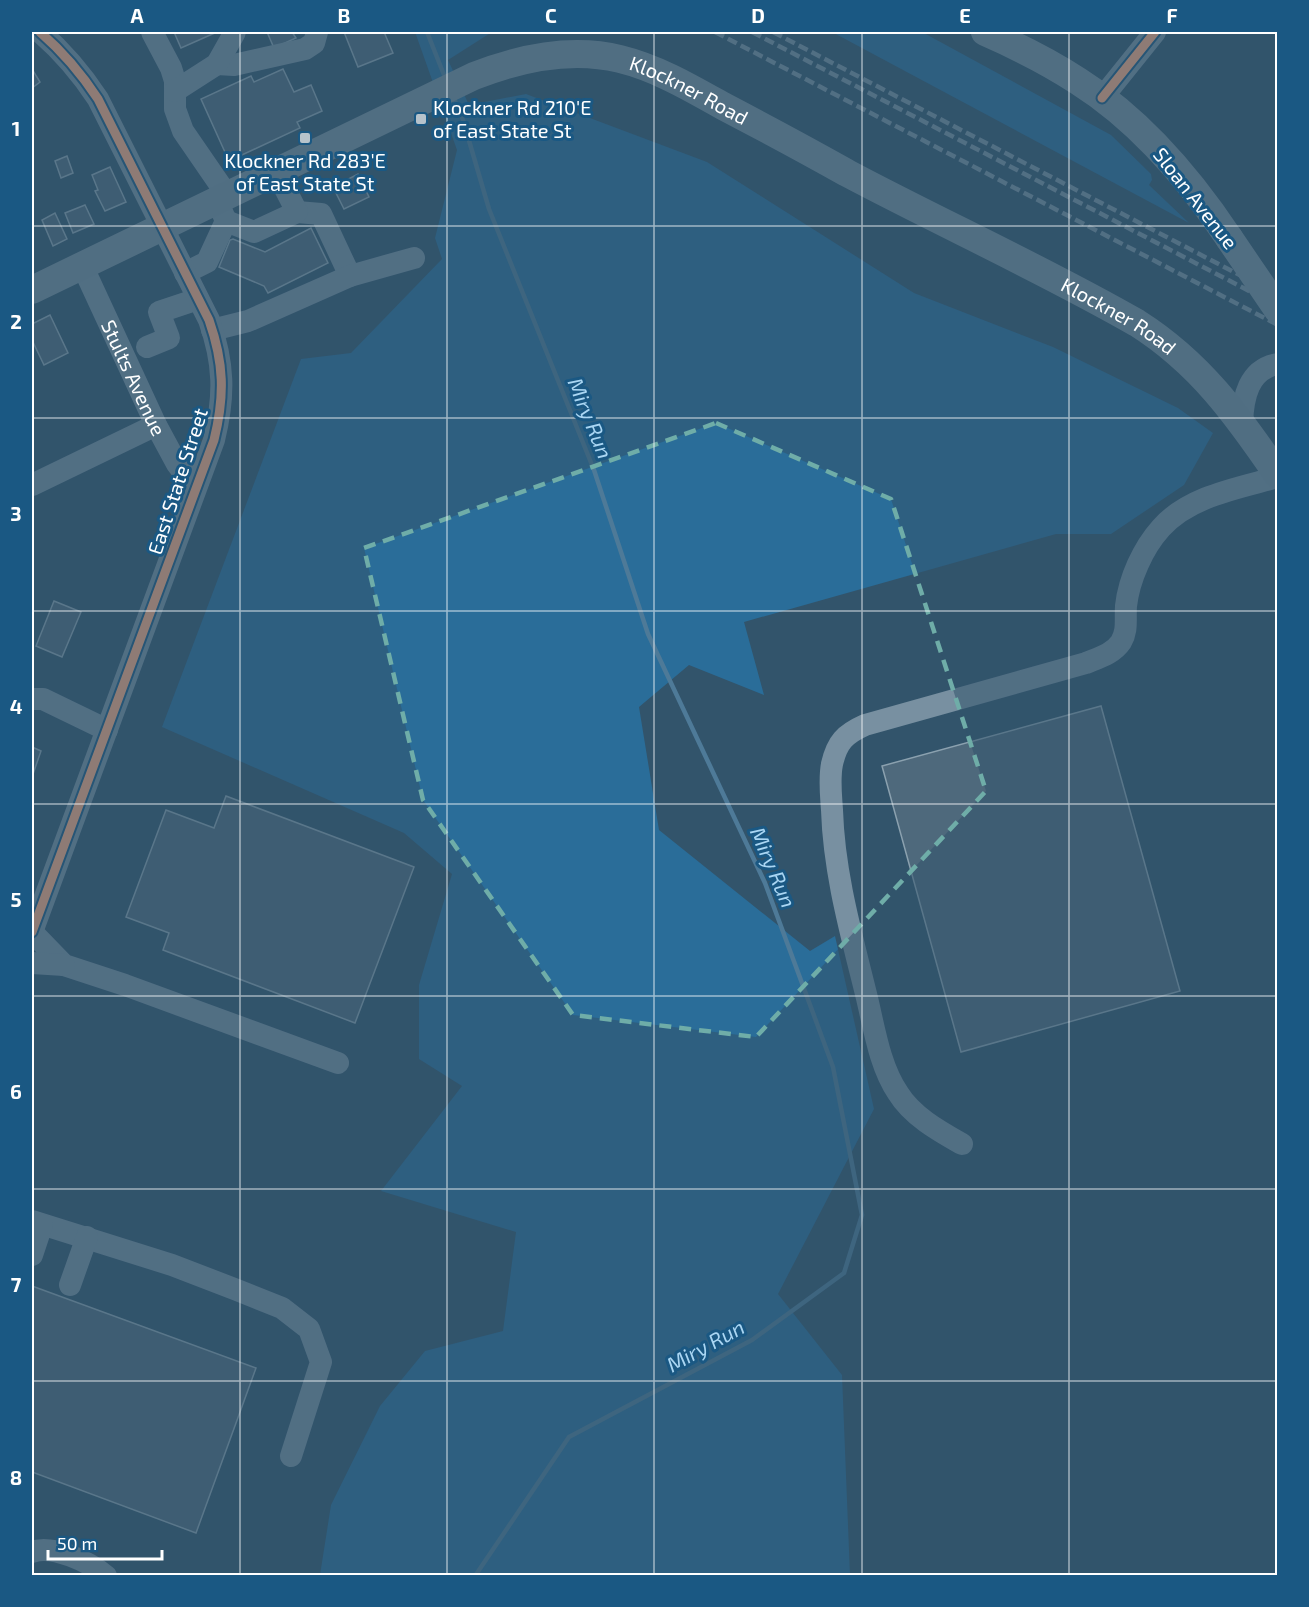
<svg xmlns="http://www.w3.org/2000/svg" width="1309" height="1607" font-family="'Exo 2',sans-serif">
	<rect width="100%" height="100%" fill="#32546b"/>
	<g fill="#2a6d99">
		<path d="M415 32H492L448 60 469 105 526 94 707 162 914 293 1053 347 1178 408 1213 433 1184 485 1111 534H1056L744 622 764 695 689 665 639 707 659 830 810 951 835 936 874 1109 778 1294 842 1375 850 1575H320L331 1505 380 1406 425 1351 503 1331 516 1232 381 1191 462 1086 419 1059V985L452 874 404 833 162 727 301 359 351 353 442 259 435 238 457 150Z"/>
		<path d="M832 32H922L1111 135 1151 174 1152 180 1149 185 1189 223Z"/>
	</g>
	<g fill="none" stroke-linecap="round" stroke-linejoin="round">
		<g stroke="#4e7a98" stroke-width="4.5">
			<path d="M427 32 446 80"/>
			<path d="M453 96 463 120 489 209 594 470 648 634 765 883 833 1067 862 1215 844 1273 752 1340 569 1437 475 1576"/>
		</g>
	</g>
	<g fill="#4e697c" stroke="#8ba1af" stroke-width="1.5">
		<path d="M174 32H217L181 48Z"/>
		<path d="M267 32H292L296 38 274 48Z"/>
		<path d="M344 32H384L393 53 358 67Z"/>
		<path d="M32 69 40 82 32 88Z"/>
		<path d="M283 69 294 92 311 85 322 111 297 122 300 128 229 161 201 99 251 76 254 82Z"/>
		<path d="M67 156 73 173 61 178 55 161Z"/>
		<path d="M110 167 126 202 105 211 95 191 98 190 92 175Z"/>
		<path d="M358 174 369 197 344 209 333 187Z"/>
		<path d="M85 205 94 224 73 233 65 213Z"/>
		<path d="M55 213 67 239 53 246 42 220Z"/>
		<path d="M311 228 328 263 268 293 264 286 219 267 230 240 233 239 265 252Z"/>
		<path d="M50 315 68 353 44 365 32 340V324Z"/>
		<path d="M54 601 81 612 62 657 36 646Z"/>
		<path d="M1101 706 1180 991 961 1052 882 766Z"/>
		<path d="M32 747 41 751 33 774 32 773Z"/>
		<path d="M226 796 414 867 355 1023 163 950 169 933 126 917 166 810 214 828Z"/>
		<path d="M32 1286 256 1368 196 1533 32 1472Z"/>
	</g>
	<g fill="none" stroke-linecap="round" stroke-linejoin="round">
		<g stroke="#7890a1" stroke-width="22">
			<path d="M152 32 171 68 175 81V109L183 131 227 195"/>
			<path d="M217 64 234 65 305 49 314 43 317 32"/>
			<path d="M175 91 217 64 235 32"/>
			<path d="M1102 98 1155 32"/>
			<path d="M297 212 321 214 350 276"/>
			<path d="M226 221 254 232 297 212 276 171"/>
			<path id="s1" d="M82 265 156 425 177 464 184 473 198 482"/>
			<path d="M185 273 207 262 226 221 220 207"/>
			<path d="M212 330 248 321 350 276 414 258"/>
			<path d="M147 347 169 338 159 312 198 299"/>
			<path d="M1242 423C1243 398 1248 369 1278 364"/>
			<path d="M32 485 156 425"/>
			<path d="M32 699H43L107 730"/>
			<path d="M32 932 214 440C225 395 224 363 209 320L98 99C81 73 63 52 40 32"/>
			<path d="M32 932 64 965 125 985 338 1063"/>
			<path d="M32 963 64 965"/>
			<path d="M962 1144C939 1131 912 1116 898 1093 879 1065 874 1026 866 994 851 933 834 873 832 810 831 795 829 779 832 764 837 742 845 734 865 725L1086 663C1098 658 1113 654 1121 642 1128 630 1125 620 1126 606 1129 579 1143 548 1161 528 1189 496 1239 488 1278 477"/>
			<path d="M32 1221 172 1265 237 1290 282 1308 309 1329 321 1362 291 1456"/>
			<path d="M32 1255 42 1225"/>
			<path d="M70 1285 87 1237"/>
			<path d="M32 1552C52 1544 90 1562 106 1576"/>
		</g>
		<g stroke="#778f9e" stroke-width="28">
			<path d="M985 32C1017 46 1049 62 1078 81 1140 120 1189 178 1229 238"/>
			<path id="s2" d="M32 290 474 76C520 58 571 47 620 59 657 68 691 88 723 106 765 128 806 150 847 173 943 224 1043 269 1137 323 1200 363 1237 415 1278 475"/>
		</g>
		<g stroke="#7990a1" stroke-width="4.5" stroke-dasharray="10 4.5" stroke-linecap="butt">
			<path d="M715 32 1278 325"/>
			<path d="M752 32 1278 306"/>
			<path d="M773 32 1278 295"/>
		</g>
		<path stroke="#778f9e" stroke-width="28" d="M1229 238 1278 310"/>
		<defs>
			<g id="cycleway">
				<path d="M1102 98 1155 32"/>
				<path d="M32 932 214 440C225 395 224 363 209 320L98 99C81 73 63 52 40 32"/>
			</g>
		</defs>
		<use href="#cycleway" stroke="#1a5883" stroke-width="13"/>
		<use href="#cycleway" stroke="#ffac80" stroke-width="9"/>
	</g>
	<path d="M0 0H1309V1607H0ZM716 423 891 499 986 791 756 1037 573 1015 423 800 364 548Z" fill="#32546b" fill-opacity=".55" fill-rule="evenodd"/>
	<path fill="none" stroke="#6fada8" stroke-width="4.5" stroke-dasharray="12 8" stroke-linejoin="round" d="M716 423 891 499 986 791 756 1037 573 1015 423 800 364 548Z"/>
	<path fill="none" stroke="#fff" stroke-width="1.5" stroke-opacity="0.55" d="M240 32V1576M447 32V1576M654 32V1576M862 32V1576M1069 32V1576M32 226H1278M32 418H1278M32 611H1278M32 804H1278M32 996H1278M32 1189H1278M32 1381H1278"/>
	<g fill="#b7c3cb" stroke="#1a5883" stroke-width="2">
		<rect x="415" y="113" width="12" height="12" rx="3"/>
		<rect x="299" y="132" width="12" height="12" rx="3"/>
	</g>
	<g text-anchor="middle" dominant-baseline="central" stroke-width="6" stroke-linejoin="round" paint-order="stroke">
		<g font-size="20" fill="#fff" stroke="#1a5883">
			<text stroke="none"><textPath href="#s2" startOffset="716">Klockner Road</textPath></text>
			<text transform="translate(1196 198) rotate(52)">Sloan Avenue</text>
			<text stroke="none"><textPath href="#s2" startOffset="1202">Klockner Road</textPath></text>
			<text stroke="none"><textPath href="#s1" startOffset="124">Stults Avenue</textPath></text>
			<text transform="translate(177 481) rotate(-72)">East State Street</text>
		</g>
		<g font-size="20" fill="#fff" stroke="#1a5883" text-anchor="start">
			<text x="433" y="107">Klockner Rd 210'E<tspan x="433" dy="23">of East State St</tspan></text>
			<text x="305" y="160" text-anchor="middle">Klockner Rd 283'E<tspan x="305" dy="23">of East State St</tspan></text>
		</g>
		<g font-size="21" font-style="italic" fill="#aad6f3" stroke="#1a5883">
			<text transform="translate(591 418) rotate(68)">Miry Run</text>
			<text transform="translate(774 867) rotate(67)">Miry Run</text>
			<text transform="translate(705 1345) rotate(-29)">Miry Run</text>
		</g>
	</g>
	<rect width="1309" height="1607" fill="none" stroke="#1a5883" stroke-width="66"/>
	<path d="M48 1550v9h114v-9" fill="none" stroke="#ffffff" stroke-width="3"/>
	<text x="57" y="1550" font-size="18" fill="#ffffff" stroke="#1a5883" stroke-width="4.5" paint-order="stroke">50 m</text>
	<rect x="33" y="33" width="1243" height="1541" fill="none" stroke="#fff" stroke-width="2"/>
	<g font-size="20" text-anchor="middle" font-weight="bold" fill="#fff">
		<text x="137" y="23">A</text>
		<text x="344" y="23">B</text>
		<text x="551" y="23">C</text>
		<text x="758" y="23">D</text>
		<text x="965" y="23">E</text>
		<text x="1172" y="23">F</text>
		<text x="16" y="136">1</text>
		<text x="16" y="329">2</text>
		<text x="16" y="521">3</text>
		<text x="16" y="714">4</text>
		<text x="16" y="907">5</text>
		<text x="16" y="1099">6</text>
		<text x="16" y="1292">7</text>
		<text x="16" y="1485">8</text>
	</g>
</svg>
